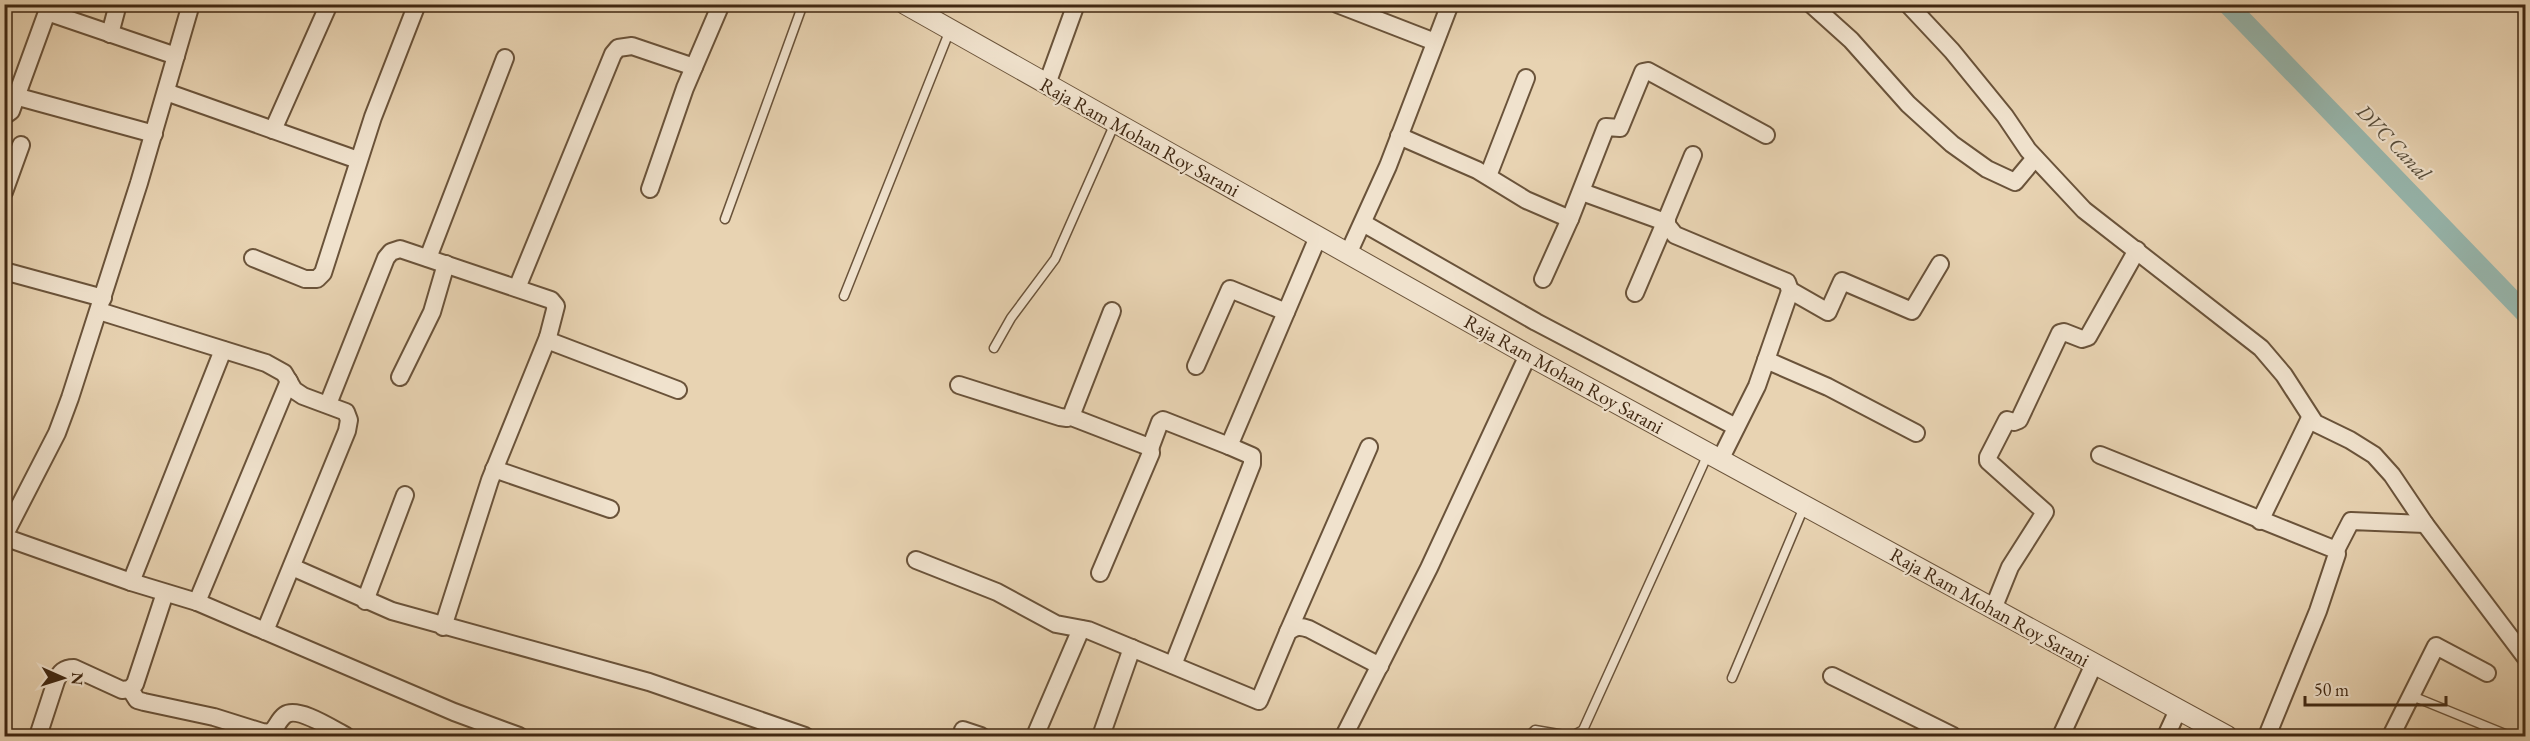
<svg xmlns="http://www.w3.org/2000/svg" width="2530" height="741" font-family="'EB Garamond',serif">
	<rect width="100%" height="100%" fill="#e8d3b2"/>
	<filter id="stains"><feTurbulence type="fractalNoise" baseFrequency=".00333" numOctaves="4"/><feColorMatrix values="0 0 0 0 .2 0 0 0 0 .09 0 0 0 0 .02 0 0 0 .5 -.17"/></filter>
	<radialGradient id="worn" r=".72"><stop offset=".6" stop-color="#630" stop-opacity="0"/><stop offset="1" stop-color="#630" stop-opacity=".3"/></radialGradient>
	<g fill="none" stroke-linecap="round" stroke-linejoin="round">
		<path stroke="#97b7ae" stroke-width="20" d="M2227 4 2526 314"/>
		<defs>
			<g id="service">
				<path d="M725 219 803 4"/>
				<path d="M844 296 950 30"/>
				<path d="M994 348 1011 318 1055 259 1115 123"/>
				<path d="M1732 678 1804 507"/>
				<path d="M2412 696 2510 736"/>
				<path d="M1529 736 1535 730 1570 736"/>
				<path d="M1572 736 1583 730 1708 454"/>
			</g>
			<g id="minor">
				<path d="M1337 4 1435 42"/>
				<path d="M1811 4 1851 40 1908 104 1952 144 1987 169 2015 182 2035 158"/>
				<path d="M1908 4 1952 51 2005 116 2028 150 2084 210 2261 348 2284 375 2315 423 2350 440 2374 455 2392 475 2425 524 2526 658"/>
				<path d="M47 12 176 56"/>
				<path d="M110 34 118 4"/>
				<path d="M1047 84 1076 4"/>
				<path d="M166 92 358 160"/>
				<path d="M4 93 154 134"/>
				<path d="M4 116 11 111 50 4"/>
				<path d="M273 130 329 4"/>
				<path d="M1399 136 1477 170 1526 200 1570 219 1606 127 1620 128 1643 72 1648 71 1766 135"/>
				<path d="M1693 155 1667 218V225L1675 235 1787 282 1791 293"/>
				<path d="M1488 176 1526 78"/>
				<path d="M650 189 685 88 721 4"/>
				<path d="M4 192 21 145"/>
				<path d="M1582 192 1665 222"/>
				<path d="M1363 223 1536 322 1736 427"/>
				<path d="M1348 254 1388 166 1450 4"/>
				<path d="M253 258 305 279H317L323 273 373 117 417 4"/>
				<path d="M428 258 505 58"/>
				<path d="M4 271 103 298"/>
				<path d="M1543 279 1570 219"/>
				<path d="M517 288 613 54 618 48 632 46 694 67"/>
				<path d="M1635 293 1667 218"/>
				<path d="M99 311 266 363 284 373 294 390 303 396 346 412 349 420 347 431 265 631"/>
				<path d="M1112 311 1073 411 1074 418 1149 447 1151 446 1160 422 1163 420 1229 446"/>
				<path d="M1766 360 1828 387 1916 433"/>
				<path d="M1196 366 1230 289 1286 312"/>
				<path d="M400 377 432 312 446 264"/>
				<path d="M959 385 1060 417 1067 418 1073 415"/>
				<path d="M328 404 386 258 391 252 400 249 551 300 556 306 548 337 552 342 678 390"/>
				<path d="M2100 455 2336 550 2337 554 2318 611 2267 736"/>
				<path d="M1720 460 1757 386 1789 294 1793 292 1828 312 1842 281 1912 311 1940 264"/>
				<path d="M494 469 610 509"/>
				<path d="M2260 521 2310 418"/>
				<path d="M4 536 57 433 70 398 139 183 191 4"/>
				<path d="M4 537 131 582 197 602 454 712 519 736"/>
				<path d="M2336 550 2351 521 2425 524"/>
				<path d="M916 560 997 592 1056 624 1088 630 1259 701 1288 632C1296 626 1300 626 1309 629L1380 666"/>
				<path d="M292 567 392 611 649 682 805 736"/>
				<path d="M1100 573 1151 453 1150 446"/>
				<path d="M131 582 223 350"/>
				<path d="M365 601 405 495"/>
				<path d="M197 602 289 381"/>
				<path d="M1993 609 2010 567 2045 512 1988 461V457L2007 420 2014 422 2019 420 2060 333 2064 332 2082 339 2088 337 2137 250"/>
				<path d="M443 627 490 480 548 337"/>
				<path d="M1288 632 1369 447"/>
				<path d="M1173 665 1252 464V456L1229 446 1318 237"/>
				<path d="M1832 676 1953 736"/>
				<path d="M130 689 137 700 144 702 214 717 262 732 270 733C277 728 278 720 285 715 298 706 334 730 346 736"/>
				<path d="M963 730 981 736"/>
				<path d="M38 736 56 681C60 672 64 668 74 668L122 690 130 689 135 684 165 593"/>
				<path d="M1035 736 1081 629"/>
				<path d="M1101 736 1132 648"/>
				<path d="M1344 736 1429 568 1528 355"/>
				<path d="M2061 736 2094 664"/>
				<path d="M2166 736 2178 710"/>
				<path d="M2391 736 2436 646 2487 673"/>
			</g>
			<path id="tertiary" d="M905 4 1528 355 2227 736"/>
		</defs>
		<use href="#service" stroke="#6a533a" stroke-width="11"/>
		<use href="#minor" stroke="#6a533a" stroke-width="20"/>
		<use href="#tertiary" stroke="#6a533a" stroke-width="22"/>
		<use href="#service" stroke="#f0e2cd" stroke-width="8"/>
		<use href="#minor" stroke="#f0e2cd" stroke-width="16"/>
		<use href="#tertiary" stroke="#f0e2cd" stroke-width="20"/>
	</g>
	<g text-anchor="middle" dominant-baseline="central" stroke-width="4.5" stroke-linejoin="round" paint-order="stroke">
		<g font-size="20" fill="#402812" stroke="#f0e2cd">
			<text transform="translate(1140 137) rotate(29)">Raja Ram Mohan Roy Sarani</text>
			<text transform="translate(1564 374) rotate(29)">Raja Ram Mohan Roy Sarani</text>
			<text transform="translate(1990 607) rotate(29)">Raja Ram Mohan Roy Sarani</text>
		</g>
		<g font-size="21" font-style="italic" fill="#564c39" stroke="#f0e2cd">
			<text transform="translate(2394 142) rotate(46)">DVC Canal</text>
		</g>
	</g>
	<rect width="2530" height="741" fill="none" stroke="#e8d3b2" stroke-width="24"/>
	<rect x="6" y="6" width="2518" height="729" fill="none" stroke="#402812" stroke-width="3"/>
	<rect x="12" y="12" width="2506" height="717" fill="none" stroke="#402812" stroke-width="1.5"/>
	<g transform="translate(63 678) rotate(93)" stroke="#f0e2cd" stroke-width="4.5" paint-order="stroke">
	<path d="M0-4.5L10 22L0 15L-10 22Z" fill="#402812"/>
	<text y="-9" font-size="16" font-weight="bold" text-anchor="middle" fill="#402812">N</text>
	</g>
	<path d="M2305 696v9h141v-9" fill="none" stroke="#402812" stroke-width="3"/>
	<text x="2314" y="696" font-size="18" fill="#402812" stroke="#f0e2cd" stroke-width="4.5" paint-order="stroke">50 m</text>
	<rect width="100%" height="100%" filter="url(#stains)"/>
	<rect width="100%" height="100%" fill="url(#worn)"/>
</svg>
